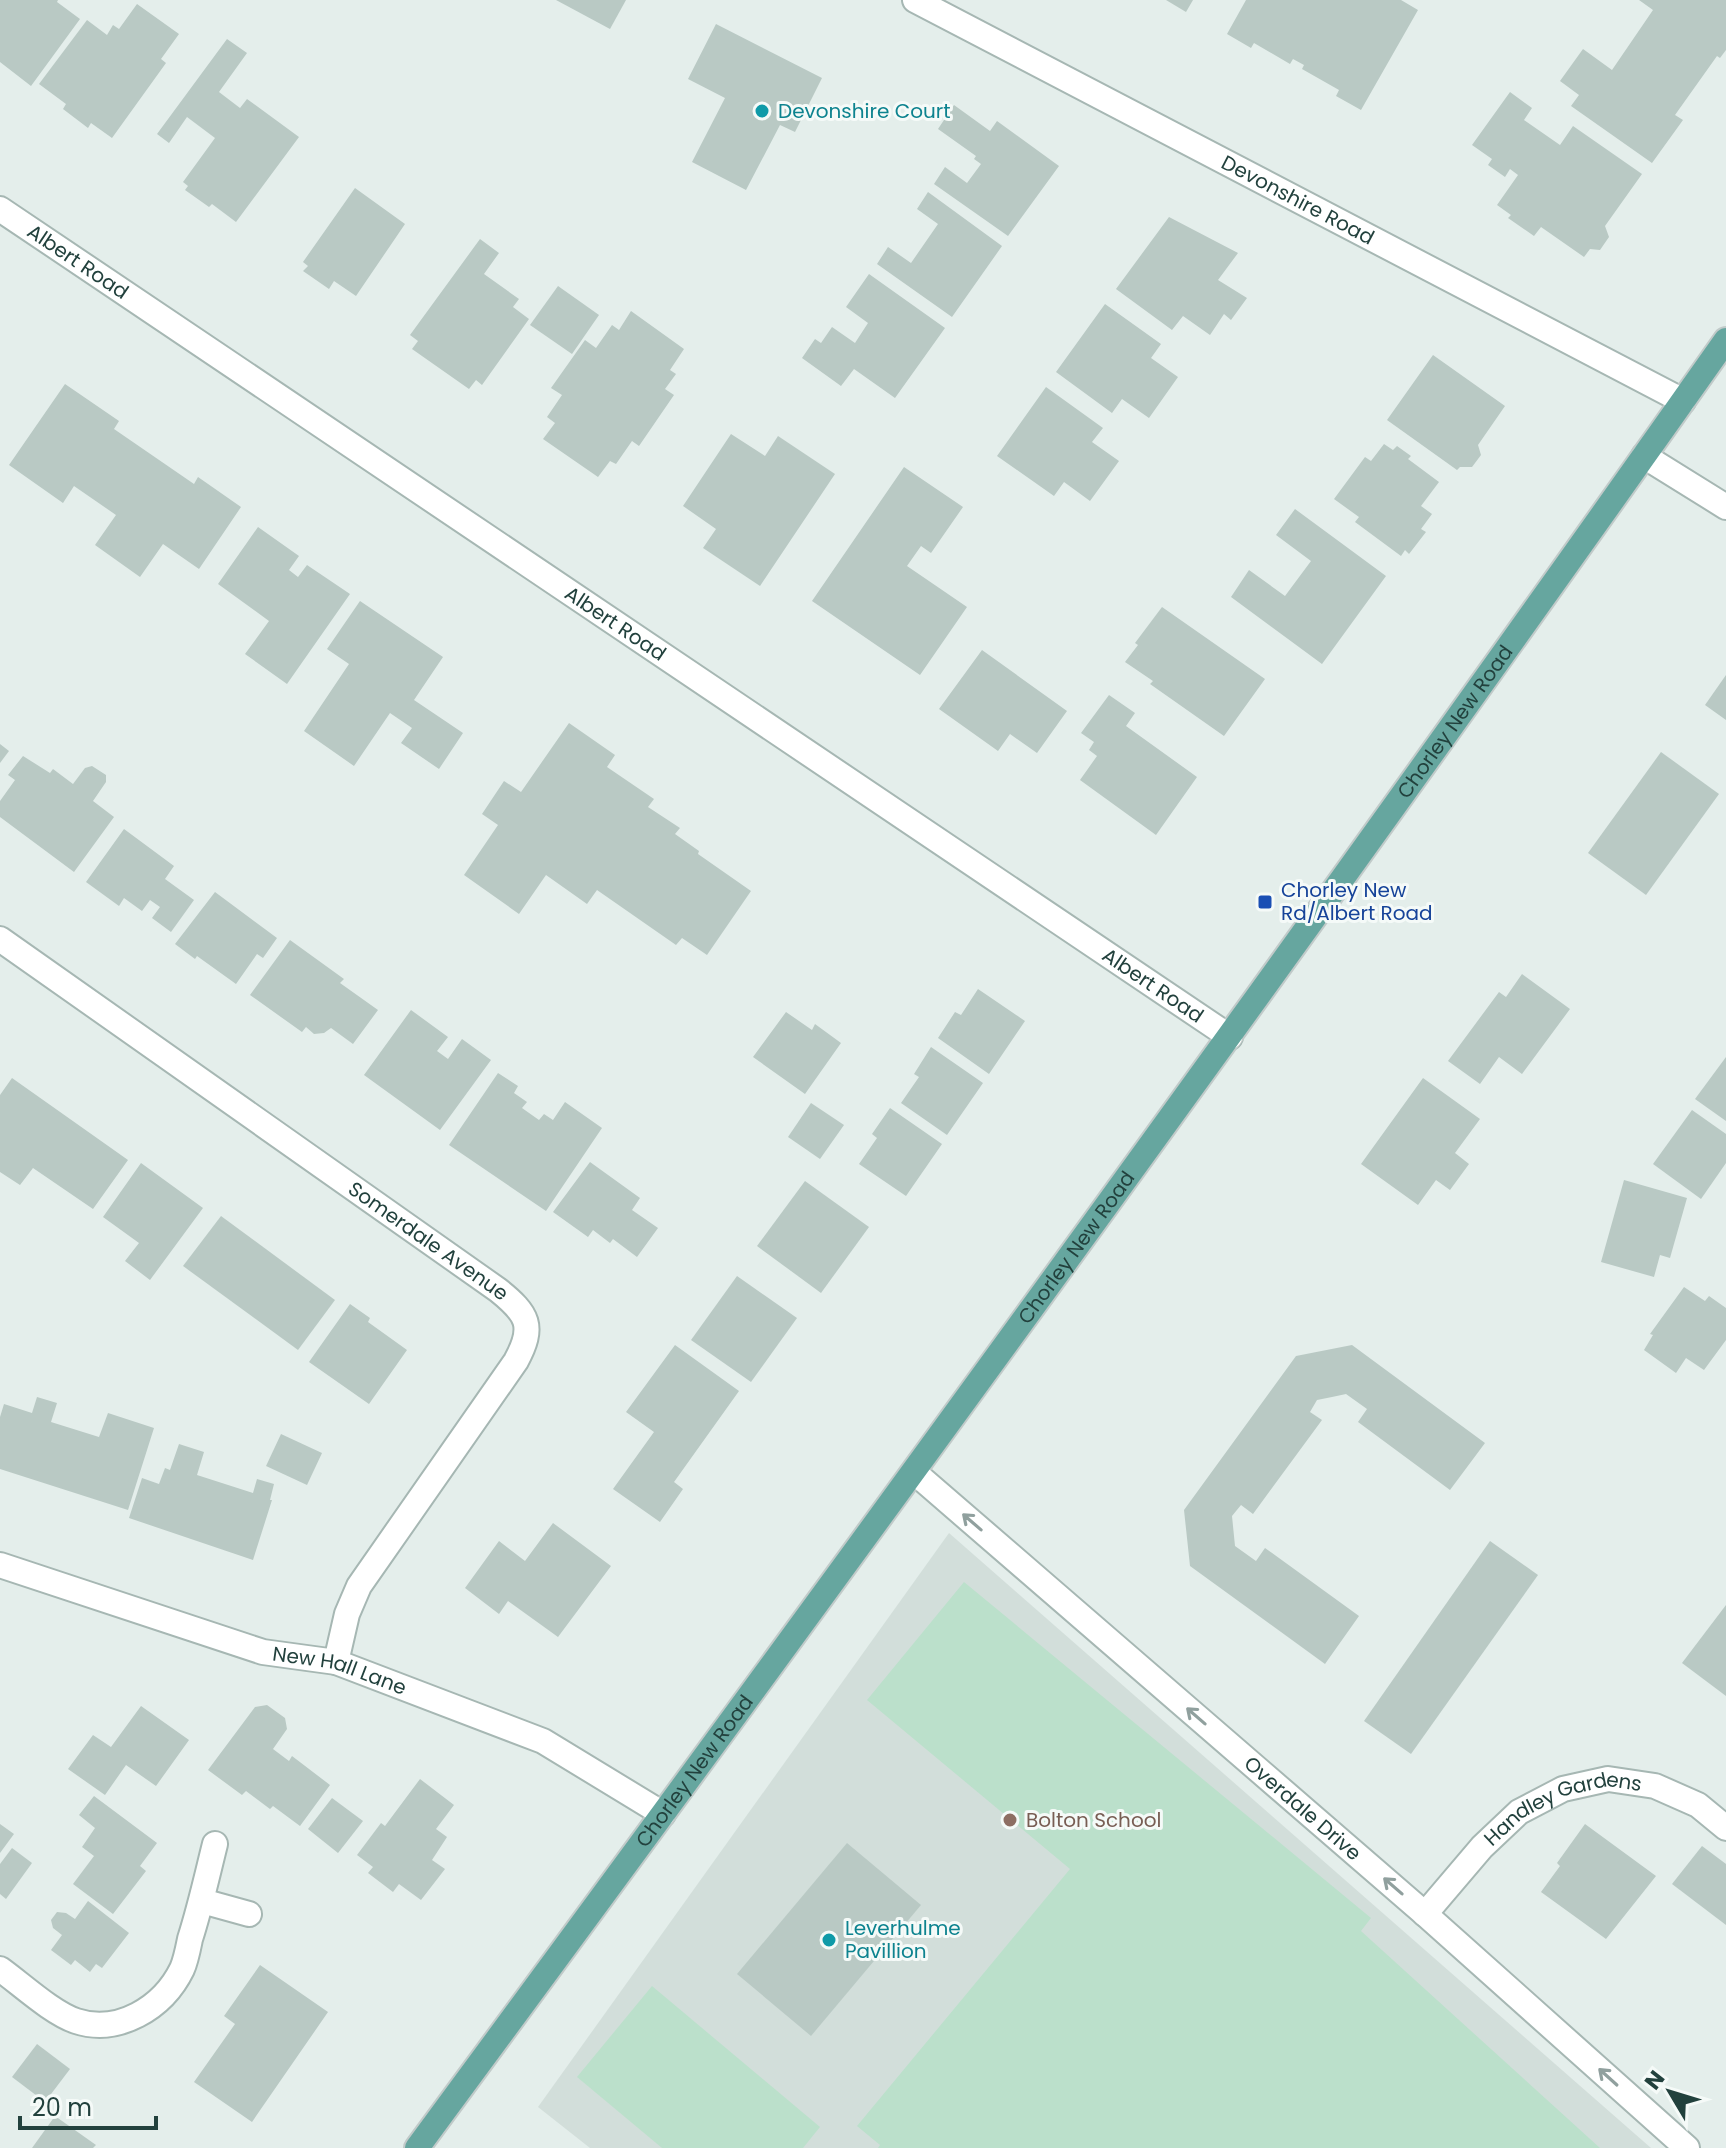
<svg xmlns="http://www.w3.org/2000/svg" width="1726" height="2148" font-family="Poppins,sans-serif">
	<rect width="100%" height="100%" fill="#e4eeeb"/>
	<path fill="#d2deda" d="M949 1533 1651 2148H590L538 2107Z"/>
	<g fill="#bbe0cb">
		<path d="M964 1582 1371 1918 1361 1931 1600 2148H878L880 2145 857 2126 1070 1869 867 1700Z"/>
		<path d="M652 1986 820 2127 803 2148H662L577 2077Z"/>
	</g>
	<g fill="#b9c9c4">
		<path d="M0 0H58L57 2 80 19 31 86 0 62Z"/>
		<path d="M556 0H626L610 29Z"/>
		<path d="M1166 0H1193L1186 12Z"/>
		<path d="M1246 0H1401L1418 10 1361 110 1336 96 1339 90 1302 69 1304 65 1293 59 1290 64 1254 43 1251 48 1227 34Z"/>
		<path d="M1639 0H1726V50L1720 58 1717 56 1675 115 1683 120 1652 163 1571 106 1579 95 1560 81 1583 49 1612 70 1653 10Z"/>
		<path d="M137 4 179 34 161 59 166 63 112 138 91 123 88 128 63 109 66 104 39 84 87 20 107 35 113 25 119 29Z"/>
		<path d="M716 24 822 78 795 132 780 125 746 190 692 162 725 98 688 79Z"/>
		<path d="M227 39 247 53 219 92 240 108 247 99 299 137 236 222 212 204 209 207 185 190 188 186 183 182 215 138 187 117 169 143 157 134Z"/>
		<path d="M1510 92 1532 108 1524 120 1560 145 1573 126 1642 174 1605 226 1609 237 1600 250 1590 249 1584 257 1541 227 1534 236 1508 218 1511 215 1497 205 1518 175 1510 169 1505 177 1488 165 1492 159 1472 145Z"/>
		<path d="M954 105 990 131 997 121 1059 166 1008 236 934 184 945 167 967 183 981 164 974 159 976 156 938 129Z"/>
		<path d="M355 188 405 224 356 296 334 281 329 289 303 271 308 266 303 262Z"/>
		<path d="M928 192 1002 246 952 317 877 264 888 247 911 263 938 224 917 209Z"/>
		<path d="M1169 217 1238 253 1218 280 1247 298 1231 320 1224 314 1210 335 1183 316 1172 330 1116 289Z"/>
		<path d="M480 239 499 253 484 274 519 299 513 307 529 319 482 385 476 380 469 389 412 349 418 341 410 335Z"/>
		<path d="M869 274 945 328 895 398 854 369 841 386 802 358 815 339 821 343 832 327 855 343 868 323 846 307Z"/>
		<path d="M558 286 599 315 572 354 530 325Z"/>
		<path d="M1105 304 1161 344 1151 358 1178 377 1149 418 1122 399 1112 413 1056 372Z"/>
		<path d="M631 311 684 349 670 370 676 374 665 389 674 395 639 446 632 441 616 464 610 461 598 477 543 439 555 423 547 417 562 395 551 388 585 340 596 348 612 325 619 330Z"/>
		<path d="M1433 355 1505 406 1478 445 1481 455 1472 467H1460L1457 470 1387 420Z"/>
		<path d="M65 384 119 421 114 429 194 484 198 477 241 507 199 569 163 544 140 577 95 545 116 515 74 486 63 503 9 465Z"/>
		<path d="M1046 387 1103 428 1092 442 1119 461 1090 501 1064 482 1054 496 997 456Z"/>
		<path d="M731 434 765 456 778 436 835 474 760 586 703 548 716 529 683 506Z"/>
		<path d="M1384 444 1393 450 1397 446 1411 456 1408 459 1439 482 1421 506 1432 514 1421 529 1426 532 1409 554 1405 550 1401 556 1355 522 1359 517 1334 499 1365 457 1371 461Z"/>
		<path d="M904 467 963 507 931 553 921 546 907 566 967 607 920 675 812 601Z"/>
		<path d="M1295 509 1386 576 1322 664 1231 597 1249 570 1285 596 1311 561 1276 535Z"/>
		<path d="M258 527 299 556 289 570 298 577 307 565 350 594 287 684 245 654 269 621 218 584Z"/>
		<path d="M360 601 443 657 414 700 463 733 439 769 401 743 412 728 390 713 354 766 304 731 349 664 327 649Z"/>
		<path d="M1162 607 1265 679 1224 736 1150 684 1153 681 1125 662 1138 645 1135 643Z"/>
		<path d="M982 650 1067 711 1037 753 1010 734 998 751 939 709Z"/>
		<path d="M1726 675V720L1705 705Z"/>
		<path d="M1109 695 1135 713 1126 726 1197 777 1156 835 1080 780 1097 756 1089 750 1094 742 1081 733Z"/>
		<path d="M569 723 615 755 607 767 654 799 648 807 680 828 675 834 699 851 698 854 751 891 707 955 682 938 676 945 597 890 587 904 546 875 519 914 464 875 498 825 482 814 504 781 521 792Z"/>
		<path d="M0 744 9 751 0 763Z"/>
		<path d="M1661 752 1719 794 1646 895 1588 853Z"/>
		<path d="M23 756 50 773 53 769 73 784 85 768 92 766 106 775V782L93 801 114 817 74 872 0 817V801L15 780 8 775Z"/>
		<path d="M124 829 174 866 165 879 194 900 171 932 152 918 160 907 150 900 142 911 124 898 119 906 86 882Z"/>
		<path d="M215 892 277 938 263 958 257 954 236 984 197 956 195 959 175 944Z"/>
		<path d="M290 940 344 979 340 983 378 1010 353 1044 331 1028 324 1033 314 1034 306 1027 302 1032 250 995Z"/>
		<path d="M1522 974 1570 1009 1522 1074 1499 1057 1480 1084 1448 1061 1499 992 1506 997Z"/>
		<path d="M978 989 1025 1021 989 1074 938 1038 955 1012 961 1015Z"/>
		<path d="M411 1010 448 1037 437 1051 448 1059 462 1039 491 1060 440 1130 364 1075Z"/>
		<path d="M786 1012 812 1030 815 1024 841 1043 805 1094 753 1057Z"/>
		<path d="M931 1047 983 1083 947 1135 901 1103 919 1077 914 1074Z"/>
		<path d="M1726 1057V1121L1695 1099Z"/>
		<path d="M498 1073 518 1086 514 1093 527 1102 522 1108 539 1120 544 1114 553 1120 565 1102 602 1128 546 1211 449 1145Z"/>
		<path d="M12 1078 128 1160 93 1209 33 1168 20 1185 0 1172V1095Z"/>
		<path d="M1423 1078 1480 1119 1455 1153 1469 1164 1450 1190 1436 1180 1418 1205 1361 1164Z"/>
		<path d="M811 1103 844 1125 820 1159 788 1137Z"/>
		<path d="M890 1108 942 1144 906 1196 859 1164 877 1138 872 1134Z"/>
		<path d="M1692 1110 1726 1134V1163L1701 1199 1653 1164Z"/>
		<path d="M590 1162 640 1198 632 1210 658 1228 637 1257 613 1239 610 1243 593 1230 588 1237 553 1212Z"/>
		<path d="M141 1163 203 1208 150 1280 125 1261 139 1243 103 1217Z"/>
		<path d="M1624 1180 1687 1198 1670 1258 1660 1255 1654 1277 1601 1262Z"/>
		<path d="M805 1181 869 1227 821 1293 757 1246Z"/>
		<path d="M221 1216 335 1300 298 1350 183 1266Z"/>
		<path d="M737 1276 797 1318 751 1382 691 1340Z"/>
		<path d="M1684 1287 1705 1301 1709 1296 1726 1308V1340L1704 1370 1686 1358 1676 1373 1644 1350 1653 1335 1650 1334Z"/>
		<path d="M350 1304 370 1318 368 1322 407 1350 369 1404 309 1362Z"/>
		<path d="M675 1345 739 1391 674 1482 683 1489 660 1522 613 1489 654 1432 626 1412Z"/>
		<path d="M1352 1345 1485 1443 1450 1490 1358 1422 1367 1409 1346 1394 1332 1397 1317 1400 1310 1412 1322 1420 1253 1514 1241 1505 1232 1516 1235 1546 1256 1561 1265 1548 1359 1616 1325 1664 1190 1566 1184 1510 1296 1356Z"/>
		<path d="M37 1397 57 1403 51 1422 99 1437 108 1413 154 1428 128 1510 0 1469V1417L4 1404 32 1413Z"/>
		<path d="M281 1434 322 1453 307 1485 266 1466Z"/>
		<path d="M179 1444 204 1452 197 1475 253 1493 257 1479 274 1484 270 1500H272L253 1560 129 1518 142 1478 159 1484 165 1468 170 1470Z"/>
		<path d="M553 1523 611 1566 558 1637 508 1601 499 1614 465 1588 499 1541 525 1561Z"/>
		<path d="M1490 1541 1538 1575 1411 1754 1364 1721Z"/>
		<path d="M1726 1605V1696L1682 1663Z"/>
		<path d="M267 1705 285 1718 287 1729 273 1749 289 1761 292 1756 330 1785 300 1826 273 1806 270 1809 246 1791 242 1795 208 1770 255 1707Z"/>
		<path d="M141 1706 189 1740 156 1786 126 1765 105 1795 68 1769 93 1735 111 1747Z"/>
		<path d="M420 1779 454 1805 436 1829 447 1837 432 1860 445 1869 421 1900 399 1884 393 1892 368 1873 373 1867 357 1855 381 1823 385 1826Z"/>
		<path d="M94 1796 157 1843 140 1866 146 1871 113 1914 73 1884 94 1856 82 1847 95 1828 79 1815Z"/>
		<path d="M332 1798 363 1821 338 1853 308 1829Z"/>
		<path d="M0 1824 14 1834 0 1853Z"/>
		<path d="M1585 1824 1656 1876 1606 1939 1541 1892 1560 1866 1557 1863Z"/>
		<path d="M847 1843 921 1905 811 2036 737 1974Z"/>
		<path d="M1702 1846 1726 1864V1925L1672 1884Z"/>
		<path d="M12 1848 32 1863 6 1899 0 1894V1864Z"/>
		<path d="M88 1901 129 1933 102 1968 96 1964 90 1972 75 1960 71 1965 51 1950 62 1935 53 1928 51 1920 57 1912 66 1913 75 1919Z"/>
		<path d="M260 1965 328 2012 252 2122 194 2082 235 2024 224 2016Z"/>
		<path d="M37 2044 70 2069 45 2102 12 2077Z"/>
		<path d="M55 2116 96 2145 93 2148H32Z"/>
	</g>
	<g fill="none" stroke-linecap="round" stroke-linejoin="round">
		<defs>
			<g id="street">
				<path id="s1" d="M915 0 1683 401"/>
				<path id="s2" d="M0 209 1230 1037"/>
				<path d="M1644 456 1726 507"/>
				<path id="s3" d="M0 939 498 1290C528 1314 535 1326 516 1361L359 1586 347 1614 336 1662"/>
				<path id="s4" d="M914 1472 1425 1914 1687 2148"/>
				<path id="s5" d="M0 1565 263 1652 336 1662 543 1741 663 1814"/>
				<path d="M202 1901 249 1914"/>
				<path id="s6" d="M1425 1914 1482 1847 1519 1812 1563 1789 1608 1779 1655 1786 1698 1805 1726 1828"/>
				<path d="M0 1969C21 1984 52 2013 76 2021 118 2035 163 2008 182 1969 186 1960 188 1949 190 1939 200 1908 207 1876 215 1844"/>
			</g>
			<g id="primary">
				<path id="s7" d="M417 2148C859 1549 1297 948 1726 340"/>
			</g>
		</defs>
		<use href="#street" stroke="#a6b7b3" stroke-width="28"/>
		<use href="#primary" stroke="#c1cac9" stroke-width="28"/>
		<use href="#street" stroke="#fff" stroke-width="24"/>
		<use href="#primary" stroke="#66a69f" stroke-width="24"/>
	</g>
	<defs><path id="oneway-shaft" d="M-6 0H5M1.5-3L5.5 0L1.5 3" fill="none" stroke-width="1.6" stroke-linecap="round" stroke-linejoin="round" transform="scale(2)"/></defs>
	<g stroke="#90a09e">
		<use href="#oneway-shaft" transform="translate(972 1522) rotate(-139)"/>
		<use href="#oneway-shaft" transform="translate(1196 1716) rotate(-139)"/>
		<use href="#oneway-shaft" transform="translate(1393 1886) rotate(-139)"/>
		<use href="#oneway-shaft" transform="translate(1608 2077) rotate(-138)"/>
	</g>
	<g fill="#0f9aa8" stroke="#f5faf8" stroke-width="3">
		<circle cx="762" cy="111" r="8"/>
		<circle cx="829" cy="1940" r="8"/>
	</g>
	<rect fill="#1a4fb4" stroke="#f5faf8" stroke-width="3" x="1257" y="894" width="16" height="16" rx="4"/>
	<circle fill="#8d6e63" stroke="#f5faf8" stroke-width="3" cx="1010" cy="1820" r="8"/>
	<g text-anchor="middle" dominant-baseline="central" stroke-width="6" stroke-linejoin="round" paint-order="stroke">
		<g font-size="20" fill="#0d838f" stroke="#f5faf8" text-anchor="start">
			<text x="778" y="111">Devonshire Court</text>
			<text x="845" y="1928">Leverhulme<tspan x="845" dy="23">Pavillion</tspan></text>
		</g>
		<g font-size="20" fill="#22413d" stroke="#f5faf8">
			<text stroke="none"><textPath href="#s1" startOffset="432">Devonshire Road</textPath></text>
			<text stroke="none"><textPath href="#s2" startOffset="94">Albert Road</textPath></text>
			<text stroke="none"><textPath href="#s2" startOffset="742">Albert Road</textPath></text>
			<text stroke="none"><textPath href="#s7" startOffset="1764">Chorley New Road</textPath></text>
			<text stroke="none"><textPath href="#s2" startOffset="1390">Albert Road</textPath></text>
			<text stroke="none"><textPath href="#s3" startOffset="524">Somerdale Avenue</textPath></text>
			<text stroke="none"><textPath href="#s7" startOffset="1116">Chorley New Road</textPath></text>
			<text stroke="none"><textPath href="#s5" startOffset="356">New Hall Lane</textPath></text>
			<text stroke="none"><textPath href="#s7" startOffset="468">Chorley New Road</textPath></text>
			<text stroke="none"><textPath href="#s4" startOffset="514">Overdale Drive</textPath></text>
			<text stroke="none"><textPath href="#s6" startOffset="182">Handley Gardens</textPath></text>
		</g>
		<g font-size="20" fill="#164399" stroke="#f5faf8" text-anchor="start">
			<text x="1281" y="890">Chorley New<tspan x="1281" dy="23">Rd/Albert Road</tspan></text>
		</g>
		<g font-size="20" fill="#785e54" stroke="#f5faf8" text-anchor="start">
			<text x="1026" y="1820">Bolton School</text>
		</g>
	</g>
	<g transform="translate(1670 2092) rotate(308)" stroke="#f5faf8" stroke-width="6" paint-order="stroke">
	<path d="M0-6L14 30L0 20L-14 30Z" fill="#22413d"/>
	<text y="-12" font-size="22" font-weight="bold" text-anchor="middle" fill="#22413d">N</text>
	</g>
	<path d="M20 2116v12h136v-12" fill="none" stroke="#22413d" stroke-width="4"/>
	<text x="32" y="2116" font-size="24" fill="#22413d" stroke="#f5faf8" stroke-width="6" paint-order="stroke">20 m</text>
</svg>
